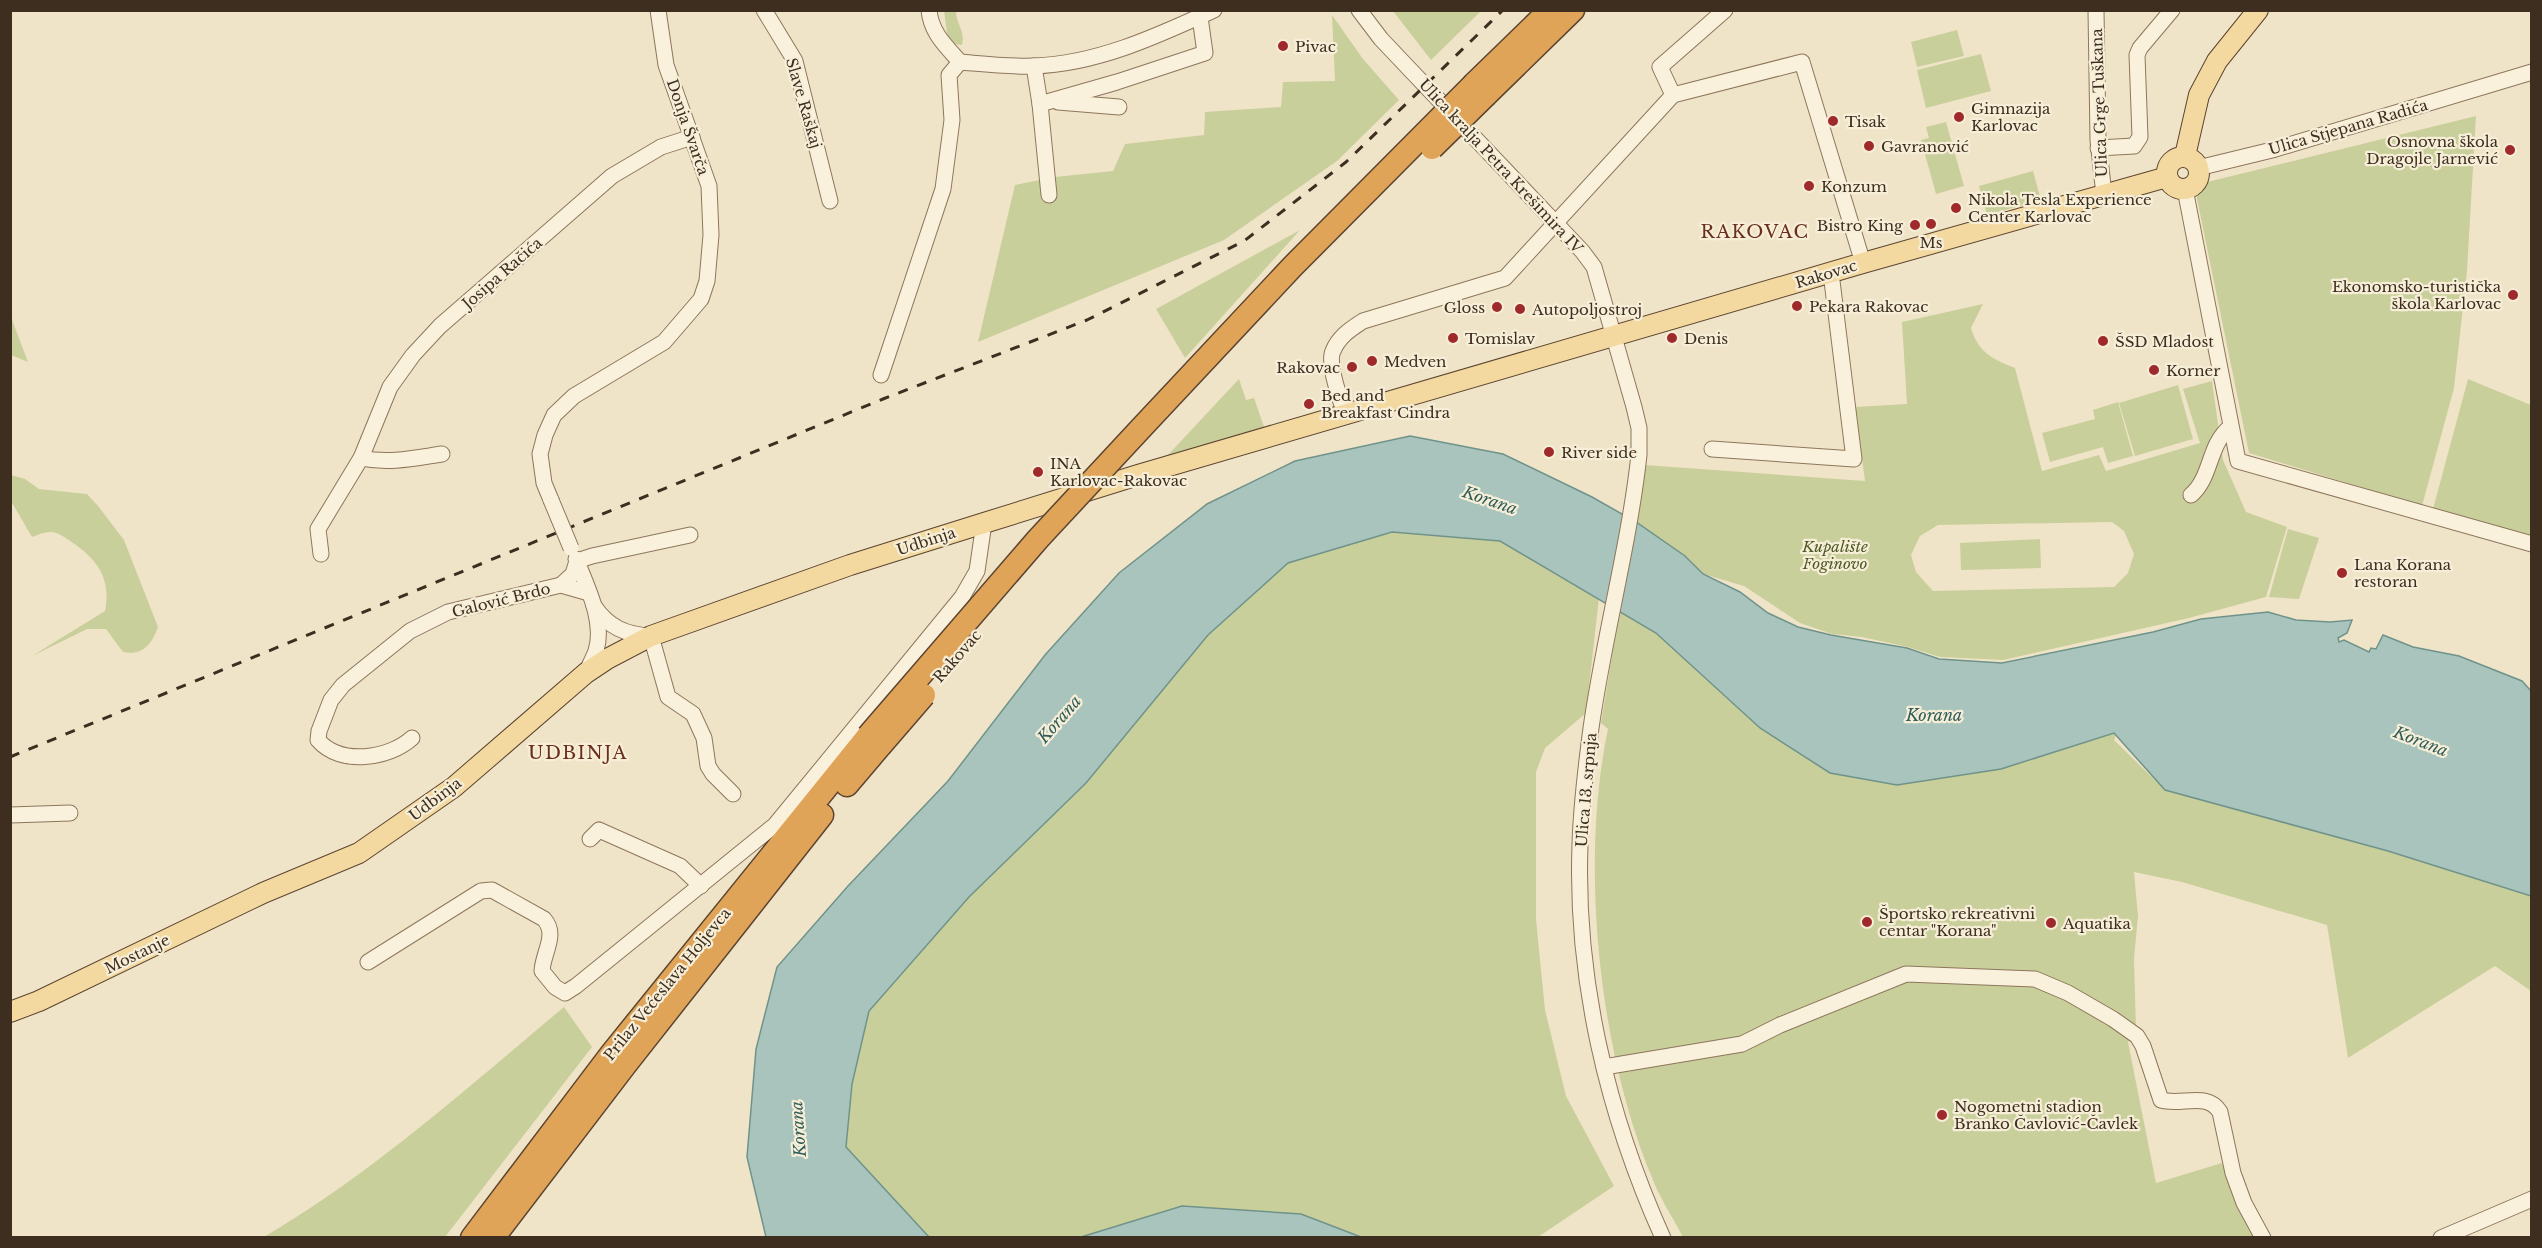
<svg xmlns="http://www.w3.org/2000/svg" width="2542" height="1248" font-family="'Libre Baskerville',serif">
	<rect width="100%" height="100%" fill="#f0e4c8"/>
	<g fill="#c9cf9b" fill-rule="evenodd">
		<path d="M944 11H956C956 23 966 33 962 45L952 44 947 33Z"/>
		<path d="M1393 11H1481L1431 60Z"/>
		<path d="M1332 15 1363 59 1399 100 1337 161 1224 240 978 342 1015 185 1055 177 1113 171 1125 144 1204 135 1205 112 1281 107 1283 82 1335 81Z"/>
		<path d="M1957 30 1964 56 1917 67 1911 42Z"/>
		<path d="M1981 54 1991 91 1926 108 1917 70Z"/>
		<path d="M2476 116 2467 271 2454 388 2422 506 2249 453 2195 189 2203 183Z"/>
		<path d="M1946 122 1964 186 1936 194 1921 140 1929 138 1926 127Z"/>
		<path d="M2033 171 2041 200 1987 215 1979 186Z"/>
		<path d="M1300 230 1185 358 1156 309Z"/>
		<path d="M1983 304 1971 328C1978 352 1992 359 2015 368L2042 471 2099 455 2106 471 2200 443 2183 389 2212 381 2223 460 2246 512 2287 527 2266 597 2189 618 2003 660 1940 657 1908 647 1862 637 1832 634 1800 623 1744 586 1703 574 1685 556 1636 522 1645 465 1865 481 1855 407 1907 404 1902 322ZM2112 522 2124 531 2134 554 2128 573 2114 587 1933 591 1916 572 1911 555 1920 536 1938 525Z"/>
		<path d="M11 317 28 362 11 355Z"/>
		<path d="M1239 379 1246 400 1254 398 1264 427 1167 456Z"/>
		<path d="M2468 379 2531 405V535L2433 509Z"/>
		<path d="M2178 385 2193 439 2135 456 2119 403Z"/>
		<path d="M2118 402 2133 456 2108 463 2103 447 2050 462 2042 433 2095 419 2093 410Z"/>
		<path d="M11 475 25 479 39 489 87 494 98 506 124 540 158 627C152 644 143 656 123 652L106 629H87L32 656 105 611C111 580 99 562 76 545 68 540 60 532 50 532 45 532 37 535 32 537L11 501Z"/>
		<path d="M2288 529 2319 538 2299 599 2269 597Z"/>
		<path d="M1392 532 1500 541 1599 598 1586 713 1545 748 1536 772V919L1545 1010 1566 1096 1614 1186 1538 1237H1361L1301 1214 1182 1206 1081 1237 925 1236 846 1147 852 1084 869 1011 969 897 1086 783 1208 635 1288 563Z"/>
		<path d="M2040 539 2041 568 1961 570 1960 543Z"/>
		<path d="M1619 611 1656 633 1831 773 1897 785 2001 769 2114 733 2116 735 2114 740 2165 790 2388 851 2531 896V991L2495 966 2348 1058 2327 925 2182 882 2134 872 2138 916 2134 958 2136 1029 2128 1042 2156 1183 2222 1163 2235 1199 2256 1237H1683C1674 1220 1663 1203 1655 1185 1599 1056 1579 866 1608 729L1601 723Z"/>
		<path d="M564 1007 592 1047 445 1237H264C373 1173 467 1088 564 1007Z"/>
	</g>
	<g fill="#a9c4bc" stroke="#6f938a" stroke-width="1.5">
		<path d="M1410 436 1503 454 1592 497 1636 522 1685 556 1703 574 1740 592 1768 613 1798 627 1831 635 1907 648 1939 659 2002 663 2153 632 2201 619 2268 612 2296 620 2330 622 2352 620 2347 633 2338 638 2339 642 2344 640 2369 652 2371 648 2376 649 2383 635 2413 647 2459 656 2522 681 2531 691V896L2388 851 2165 790 2114 733 2001 769 1897 785 1830 773 1760 728 1656 633 1500 541 1392 532 1288 563 1208 635 1086 783 969 897 869 1011 852 1084 846 1147 929 1237H766L747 1157 756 1049 777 967 848 886 948 781 1045 655 1119 573 1207 504 1295 461Z"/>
		<path d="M1182 1206 1301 1214 1361 1237H1081Z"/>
	</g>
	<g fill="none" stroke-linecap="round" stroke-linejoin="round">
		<defs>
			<g id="minor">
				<path d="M764 10 795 61 830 201"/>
				<path d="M929 10C931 33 946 46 960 62"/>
				<path d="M1359 10 1381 39 1582 251 1594 267 1634 407 1639 428V455C1629 546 1604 636 1591 728 1586 766 1581 806 1580 845 1575 980 1608 1116 1663 1238"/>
				<path d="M2096 10 2098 140 2104 195"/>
				<path d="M960 62C984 64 1010 67 1034 66 1097 64 1157 36 1214 10"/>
				<path d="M1034 66 1040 104 1117 82 1205 53 1200 17 1203 10"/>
				<path d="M1673 95 1660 67 1725 10"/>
				<path d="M1058 102 1119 107"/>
				<path d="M1040 104 1049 195"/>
				<path d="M2098 148 2134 146 2140 137 2137 55 2140 48 2172 10"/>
				<path d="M2198 168 2272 150 2532 72"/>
				<path d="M2185 189 2238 461 2532 544"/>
				<path d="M881 375 943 189 952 120 949 75 960 62"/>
				<path d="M1346 416C1341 403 1327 363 1333 351 1339 336 1351 329 1363 321L1505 278 1673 95 1802 62 1863 263"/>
				<path d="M1712 449 1854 459 1831 273"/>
				<path d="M361 458C389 464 415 458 442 454"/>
				<path d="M2191 495C2212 477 2208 445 2230 427"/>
				<path d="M551 500 544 483 540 454 545 435 554 415 574 396 664 342 701 299 707 281 711 235 709 186 666 65 658 10"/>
				<path d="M321 554 318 529 361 458 390 387 413 355 440 326 612 176 661 147 692 137"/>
				<path d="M576 559C587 587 605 621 596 651 593 659 589 666 586 673"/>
				<path d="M561 585 573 574 577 561 592 556 690 535"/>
				<path d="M594 606C608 627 626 635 651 636L668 697 693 714 704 738 708 766 713 774 733 794"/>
				<path d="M412 738C389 759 340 766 318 740L319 731 331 700 343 685 410 631 448 612 561 585 589 593"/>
				<path d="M10 815 70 813"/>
				<path d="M590 839 599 830 680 866 701 886"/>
				<path d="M368 962 481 891 492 890 544 919C558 935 543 952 542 971L555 987 565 993 576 986 775 825 962 597 977 571 984 523"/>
				<path d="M1604 1067 1742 1044 1780 1025 1906 974 2035 979 2068 993 2113 1019 2137 1036 2143 1046 2161 1100C2182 1106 2207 1091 2220 1112L2233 1173 2244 1203 2263 1238"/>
				<path d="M2441 1238 2532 1199"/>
			</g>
			<g id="major">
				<path d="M2185 156 2199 95 2217 61 2258 10"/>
				<circle cx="2183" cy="173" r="16"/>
				<path d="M10 1012 39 1001 263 893 359 853 454 787 586 673 607 659 651 636 850 565 984 523 1138 475 1863 263 2167 177"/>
			</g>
			<g id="highway">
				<path d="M1474 84 1550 10"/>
				<path d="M1486 95 1573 10"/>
				<path d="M847 785 880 746"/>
				<path d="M472 1238 612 1053 868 736"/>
				<path d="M493 1238 626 1064 822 815"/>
			</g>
		</defs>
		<use href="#minor" stroke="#8d765c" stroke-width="17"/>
		<use href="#major" stroke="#5b4430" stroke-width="22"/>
		<use href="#highway" stroke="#5b4430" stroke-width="25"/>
		<use href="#minor" stroke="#faf1dc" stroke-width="15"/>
		<use href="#major" stroke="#f3d9a0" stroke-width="20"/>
		<use href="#highway" stroke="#e0a458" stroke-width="22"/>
		<path stroke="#3d2e20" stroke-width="3" stroke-dasharray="10 10" stroke-linecap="butt" d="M10 757 883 399 1087 320 1244 241 1346 162 1503 10"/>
		<defs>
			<path id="minor-bridge" d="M551 500 571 548"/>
			<g id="highway-bridge">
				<path d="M1432 148 1486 95"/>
				<path d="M868 736 1038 539 1144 425 1293 266 1474 84"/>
				<path d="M880 746 924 695"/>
			</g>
		</defs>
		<use href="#minor-bridge" stroke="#8d765c" stroke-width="17" stroke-linecap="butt"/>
		<use href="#highway-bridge" stroke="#5b4430" stroke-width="25" stroke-linecap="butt"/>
		<use href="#minor-bridge" stroke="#faf1dc" stroke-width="15"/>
		<use href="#highway-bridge" stroke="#e0a458" stroke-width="22"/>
	</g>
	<g fill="#9e2a2b" stroke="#f7eed8" stroke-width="2">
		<circle cx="1283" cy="46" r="6"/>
		<circle cx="1959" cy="117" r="6"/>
		<circle cx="1833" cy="121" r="6"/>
		<circle cx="1869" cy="146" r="6"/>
		<circle cx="2510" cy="150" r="6"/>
		<circle cx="1809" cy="186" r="6"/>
		<circle cx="1956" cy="208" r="6"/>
		<circle cx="1931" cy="224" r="6"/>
		<circle cx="1915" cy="225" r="6"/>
		<circle cx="2513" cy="295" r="6"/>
		<circle cx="1797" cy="306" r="6"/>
		<circle cx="1497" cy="307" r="6"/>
		<circle cx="1520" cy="309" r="6"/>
		<circle cx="1453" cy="338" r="6"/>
		<circle cx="1672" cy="338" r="6"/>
		<circle cx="2103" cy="341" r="6"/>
		<circle cx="1372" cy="361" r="6"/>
		<circle cx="1352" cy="367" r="6"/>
		<circle cx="2154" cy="370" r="6"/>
		<circle cx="1309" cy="404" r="6"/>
		<circle cx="1549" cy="452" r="6"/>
		<circle cx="1038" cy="472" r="6"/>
		<circle cx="2342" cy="573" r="6"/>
		<circle cx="1867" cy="922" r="6"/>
		<circle cx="2051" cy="923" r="6"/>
		<circle cx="1942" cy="1115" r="6"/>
	</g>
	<g text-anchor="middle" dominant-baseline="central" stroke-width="4.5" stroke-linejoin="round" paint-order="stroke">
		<g font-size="15" fill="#3d2e20" stroke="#f7eed8" text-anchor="start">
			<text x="1295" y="46">Pivac</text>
			<text x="1971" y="108">Gimnazija<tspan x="1971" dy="17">Karlovac</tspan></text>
			<text x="1845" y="121">Tisak</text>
			<text x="2498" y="141" text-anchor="end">Osnovna škola<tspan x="2498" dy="17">Dragojle Jarnević</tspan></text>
			<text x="1881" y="146">Gavranović</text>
			<text x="1821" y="186">Konzum</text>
			<text x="1968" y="199">Nikola Tesla Experience<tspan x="1968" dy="17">Center Karlovac</tspan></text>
			<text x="1903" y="225" text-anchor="end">Bistro King</text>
			<text x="1931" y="242" text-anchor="middle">Ms</text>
			<text x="2501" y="286" text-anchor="end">Ekonomsko-turistička<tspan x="2501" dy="17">škola Karlovac</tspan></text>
			<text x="1809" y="306">Pekara Rakovac</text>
			<text x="1485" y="307" text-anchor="end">Gloss</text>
			<text x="1532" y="309">Autopoljostroj</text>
			<text x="1465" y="338">Tomislav</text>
			<text x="1684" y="338">Denis</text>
			<text x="2115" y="341">ŠSD Mladost</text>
			<text x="1384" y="361">Medven</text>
			<text x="1340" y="367" text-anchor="end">Rakovac</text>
			<text x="2166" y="370">Korner</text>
			<text x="1321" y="395">Bed and<tspan x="1321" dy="17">Breakfast Cindra</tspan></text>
			<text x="1561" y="452">River side</text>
			<text x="1050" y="463">INA<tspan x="1050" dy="17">Karlovac-Rakovac</tspan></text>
			<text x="2354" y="564">Lana Korana<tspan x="2354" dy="17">restoran</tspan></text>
			<text x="1879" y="913">Športsko rekreativni<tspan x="1879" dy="17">centar "Korana"</tspan></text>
			<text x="2063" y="923">Aquatika</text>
			<text x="1954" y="1106">Nogometni stadion<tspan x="1954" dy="17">Branko Čavlović-Čavlek</tspan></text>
		</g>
		<g font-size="15" fill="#3d2e20" stroke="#f7eed8">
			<text transform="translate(804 103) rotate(74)">Slave Raškaj</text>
			<text transform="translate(2099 103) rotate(-92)">Ulica Grge Tuškana</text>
			<text transform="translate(688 127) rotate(71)">Donja Švarča</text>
			<text transform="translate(2348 127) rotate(-16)">Ulica Stjepana Radića</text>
			<text transform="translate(1501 166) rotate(47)">Ulica kralja Petra Krešimira IV</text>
			<text transform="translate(502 273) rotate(-41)">Josipa Račića</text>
			<text transform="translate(1826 274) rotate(-17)">Rakovac</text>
			<text transform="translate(926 541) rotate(-18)">Udbinja</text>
			<text transform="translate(501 600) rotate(-14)">Galović Brdo</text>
			<text transform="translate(957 656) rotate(-49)">Rakovac</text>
			<text transform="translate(1586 790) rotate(-85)">Ulica 13. srpnja</text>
			<text transform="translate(435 799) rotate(-37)">Udbinja</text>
			<text transform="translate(137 954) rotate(-26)">Mostanje</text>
			<text transform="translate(667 984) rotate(-51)">Prilaz Većeslava Holjevca</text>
		</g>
		<g font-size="15" font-style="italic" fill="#4d5a26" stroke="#f7eed8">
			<text x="1835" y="546">Kupalište<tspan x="1835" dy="17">Foginovo</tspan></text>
		</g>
		<g font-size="16" font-style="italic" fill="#2f5d5a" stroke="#f7eed8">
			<text transform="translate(1490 500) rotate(19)">Korana</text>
			<text x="1934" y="715">Korana</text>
			<text transform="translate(1059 719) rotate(-49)">Korana</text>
			<text transform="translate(2421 741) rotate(21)">Korana</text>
			<text transform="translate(798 1129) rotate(-94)">Korana</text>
		</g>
		<g font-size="18" letter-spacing="1.5" fill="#6b2e1e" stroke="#f7eed8">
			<text x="1755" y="232">RAKOVAC</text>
			<text x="578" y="753">UDBINJA</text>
		</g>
	</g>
	<rect width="2542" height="1248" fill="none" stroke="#3d2e20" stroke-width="24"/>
</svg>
